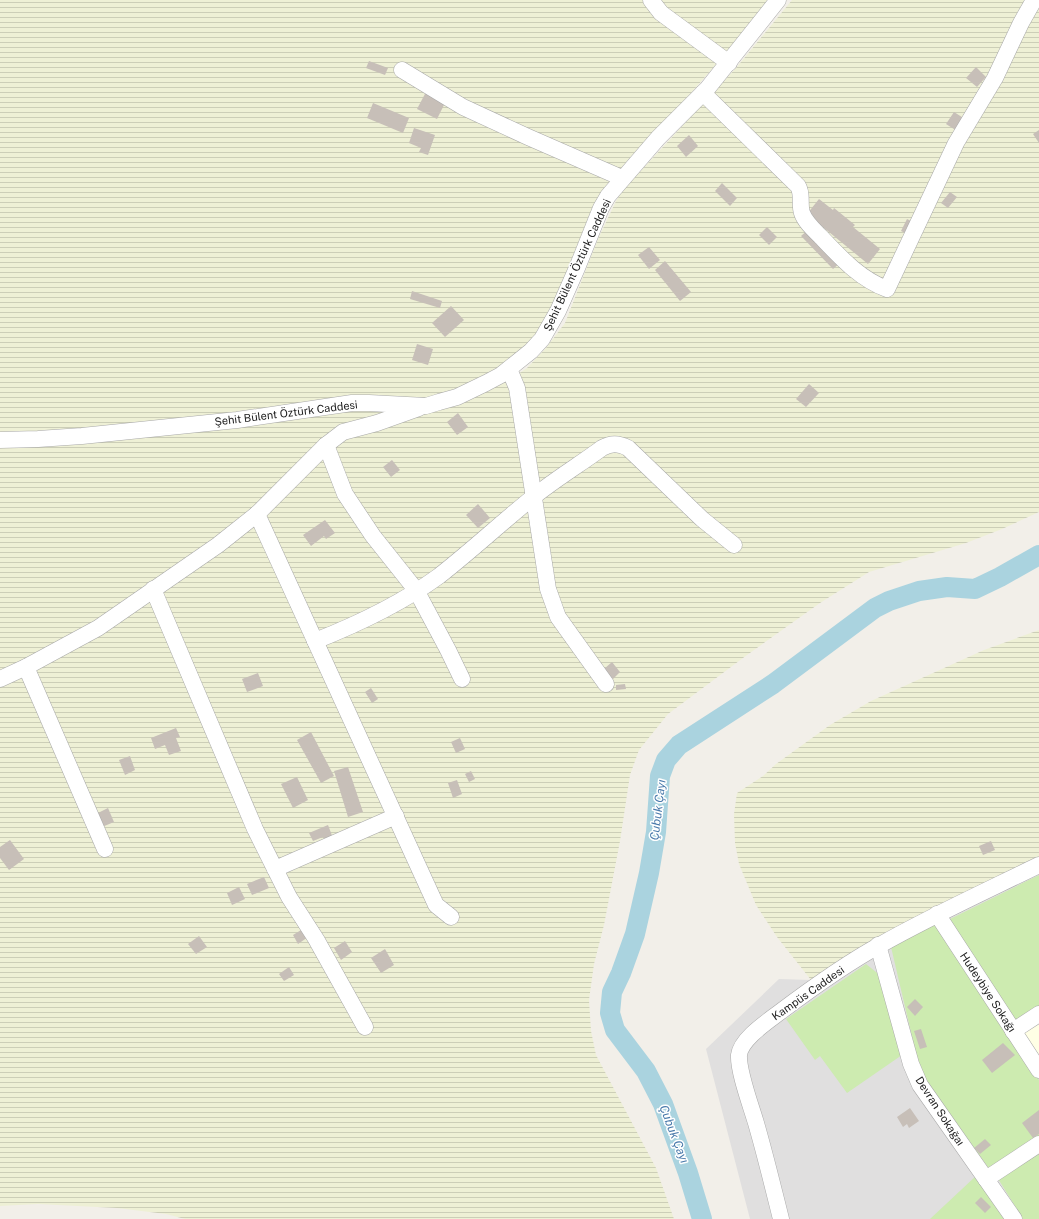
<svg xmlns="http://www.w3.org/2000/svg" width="1039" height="1219" font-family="'Public Sans',sans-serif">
	<defs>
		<pattern id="farmland-rules" width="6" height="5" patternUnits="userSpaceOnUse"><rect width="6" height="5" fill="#eef0d5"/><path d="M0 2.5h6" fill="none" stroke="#ccceb7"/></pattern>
	</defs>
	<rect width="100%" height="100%" fill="#f2efe9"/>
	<path fill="#e0dfdf" d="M1039 857V1219H750L706 1049 779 979 811 980 884 935Z"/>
	<path fill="#ffffe5" d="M1039 1022V1061L1021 1034Z"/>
	<g fill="url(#farmland-rules)">
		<path d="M0 0H769L746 30 691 93 634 153 605 187 595 204 556 302 535 336 518 354 496 370 466 385 429 399 285 406 136 424 53 432H0Z"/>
		<path d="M792 0H1039V512L1002 529 966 543 869 572 820 603 747 655 668 714 639 750 630 775 620 841 604 925 594 964 589 1000 591 1031 596 1055 656 1168 674 1219H185L166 1214 117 1208 38 1204 0 1206V447L326 413 453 405 509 380 527 368 546 348 565 323 598 239 616 201 624 189 736 68Z"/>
		<path d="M1039 630V857L884 935 811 980 777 937 756 905 739 864 735 843 734 814 737 793 763 776 776 764 830 725 871 701 984 650Z"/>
	</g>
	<g fill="#cdebb0">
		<path d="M1039 875V1008L1015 1023 948 920Z"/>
		<path d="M936 924 1039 1080V1137L990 1170 927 1082 918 1062 891 947Z"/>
		<path d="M866 964 881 976 902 1055 847 1093 820 1056 815 1060 786 1019Z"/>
		<path d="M1039 1151V1219H1023L997 1177Z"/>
		<path d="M977 1175 1007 1219H930Z"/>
	</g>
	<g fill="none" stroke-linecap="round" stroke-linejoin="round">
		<path stroke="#aad3df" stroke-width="20" d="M702 1219 688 1173 663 1104 646 1071 615 1030 610 1013 612 992 621 973 635 934 649 873 656 832 660 776 666 760 679 745 773 684 875 608 889 601 919 591 947 587 975 589 1000 577 1039 555"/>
	</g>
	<g fill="#c7bfb8">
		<path d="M369 61 388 68 385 75 366 68Z"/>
		<path d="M976 67 986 77 977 87 966 78Z"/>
		<path d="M426 92 446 101 437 119 417 109Z"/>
		<path d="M373 103 409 118 403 133 367 118Z"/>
		<path d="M954 112 965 119 957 131 946 124Z"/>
		<path d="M414 128 435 135 428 155 419 152 421 148 409 143Z"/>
		<path d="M1039 130V143L1033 134Z"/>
		<path d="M689 135 698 146 686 157 677 146Z"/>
		<path d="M722 183 737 198 730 206 715 191Z"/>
		<path d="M950 192 957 197 948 208 941 203Z"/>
		<path d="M819 199 833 210 834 208 855 225 853 227 880 249 868 264 807 214Z"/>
		<path d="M907 219 915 223 909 235 901 231Z"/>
		<path d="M767 227 777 237 769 245 759 235Z"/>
		<path d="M809 229 841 262 833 269 801 236Z"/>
		<path d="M649 247 660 260 649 269 638 255Z"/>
		<path d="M665 261 691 292 680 301 655 270Z"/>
		<path d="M412 291 442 301 440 308 410 299Z"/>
		<path d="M451 306 464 320 445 337 432 323Z"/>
		<path d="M417 344 433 349 428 365 412 360Z"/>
		<path d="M809 384 819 393 806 407 796 399Z"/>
		<path d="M458 413 468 427 457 435 447 422Z"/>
		<path d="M392 460 400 470 391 477 383 467Z"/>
		<path d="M478 504 490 518 478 528 466 515Z"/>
		<path d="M325 520 335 533 326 539 324 536 311 546 303 535Z"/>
		<path d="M612 662 620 672 613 679 604 669Z"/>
		<path d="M258 673 263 686 247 692 242 679Z"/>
		<path d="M625 684 626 689 616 690V685Z"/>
		<path d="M371 688 378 699 372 703 365 692Z"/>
		<path d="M176 728 180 737 176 738 181 751 169 755 165 745 155 749 151 738Z"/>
		<path d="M311 732 334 776 321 783 297 740Z"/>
		<path d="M460 738 465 749 456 753 451 742Z"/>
		<path d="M130 756 135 770 125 775 119 760Z"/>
		<path d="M348 767 363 812 348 817 334 771Z"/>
		<path d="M471 771 475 779 469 782 465 774Z"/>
		<path d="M297 777 308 800 293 808 281 784Z"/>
		<path d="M457 780 462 794 453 798 448 783Z"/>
		<path d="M108 808 114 822 102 827 96 814Z"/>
		<path d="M328 825 333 838 325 841 323 837 313 841 309 833Z"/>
		<path d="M10 840 24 859 9 870 0 858V847Z"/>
		<path d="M991 841 995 850 983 855 979 846Z"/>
		<path d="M264 877 269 888 252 895 247 884Z"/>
		<path d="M239 887 245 899 232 905 227 893Z"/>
		<path d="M306 927 311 935 298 944 293 935Z"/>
		<path d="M199 936 207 947 196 954 188 944Z"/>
		<path d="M345 941 352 952 341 960 334 948Z"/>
		<path d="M385 949 394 965 381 973 371 958Z"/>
		<path d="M289 967 294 975 284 981 279 974Z"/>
		<path d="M915 999 923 1007 915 1016 907 1007Z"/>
		<path d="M921 1029 927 1047 920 1049 914 1031Z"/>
		<path d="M1003 1043 1015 1055 992 1073 982 1060Z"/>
		<path d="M910 1108 919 1121 909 1128 907 1124 903 1127 897 1117Z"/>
		<path d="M1039 1110V1134L1033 1138 1022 1123Z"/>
		<path d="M985 1139 991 1145 980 1154 974 1148Z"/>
		<path d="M981 1197 991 1207 985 1213 975 1203Z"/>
	</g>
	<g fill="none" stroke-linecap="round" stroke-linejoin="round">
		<defs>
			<g id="minor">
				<path d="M651 0 661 13 729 63"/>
				<path d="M402 70 463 107 528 137 622 178"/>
				<path d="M703 93 798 186C803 194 799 204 802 213 805 222 814 230 821 237 841 258 860 279 887 289L956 143 995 78 1021 23 1034 0"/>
				<path d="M509 369 517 388 548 589 558 617 606 684"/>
				<path d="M0 440 38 439 82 436 237 420 352 403H369L426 406 439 402 457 397 486 383 501 375 531 351 542 339 558 311 577 268 601 208 608 196 658 138 707 89 778 0"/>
				<path d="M326 445 345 494 373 536 416 590 448 650 462 679"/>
				<path d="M257 514 436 905 451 917"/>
				<path d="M153 589 255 829 289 897 316 939 365 1027"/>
				<path d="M315 641C358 624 402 603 439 576 471 551 501 523 532 498 554 480 579 465 602 448 611 443 618 443 628 448L702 519 734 545"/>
				<path d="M26 667 105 849"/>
				<path d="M0 679 26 667 98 628 218 545 257 514 326 445 343 432 377 423 419 408"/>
				<path d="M275 869 396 816"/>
				<path d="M937 914 1039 1070"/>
				<path d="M878 945 911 1064 920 1085 1014 1219"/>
				<path d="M1013 1031 1039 1014"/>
				<path d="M986 1179 1039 1144"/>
				<path d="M781 1219C773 1187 765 1154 756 1123 751 1106 738 1071 739 1055 741 1039 767 1022 780 1012 812 988 845 964 880 945 931 916 986 891 1039 865"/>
			</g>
		</defs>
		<use href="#minor" stroke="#a9a9a9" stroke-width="17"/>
		<use href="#minor" stroke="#fff" stroke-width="16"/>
	</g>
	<g text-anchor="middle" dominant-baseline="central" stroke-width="3" stroke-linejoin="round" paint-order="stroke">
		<g font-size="11" fill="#222" stroke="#fff">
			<text transform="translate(577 265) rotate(-65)">Şehit Bülent Öztürk Caddesi</text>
			<text transform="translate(286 413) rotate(-7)">Şehit Bülent Öztürk Caddesi</text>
			<text transform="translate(988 992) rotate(57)">Hudeybiye Sokağı</text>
			<text transform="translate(808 993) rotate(-35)">Kampüs Caddesi</text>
			<text transform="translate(940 1111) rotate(57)">Devran Sokağaı</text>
		</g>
		<g font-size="12" font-style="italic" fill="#4a7aab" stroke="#fff">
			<text transform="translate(658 810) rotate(-83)">Çubuk Çayı</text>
			<text transform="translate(674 1134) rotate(69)">Çubuk Çayı</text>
		</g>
	</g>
</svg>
